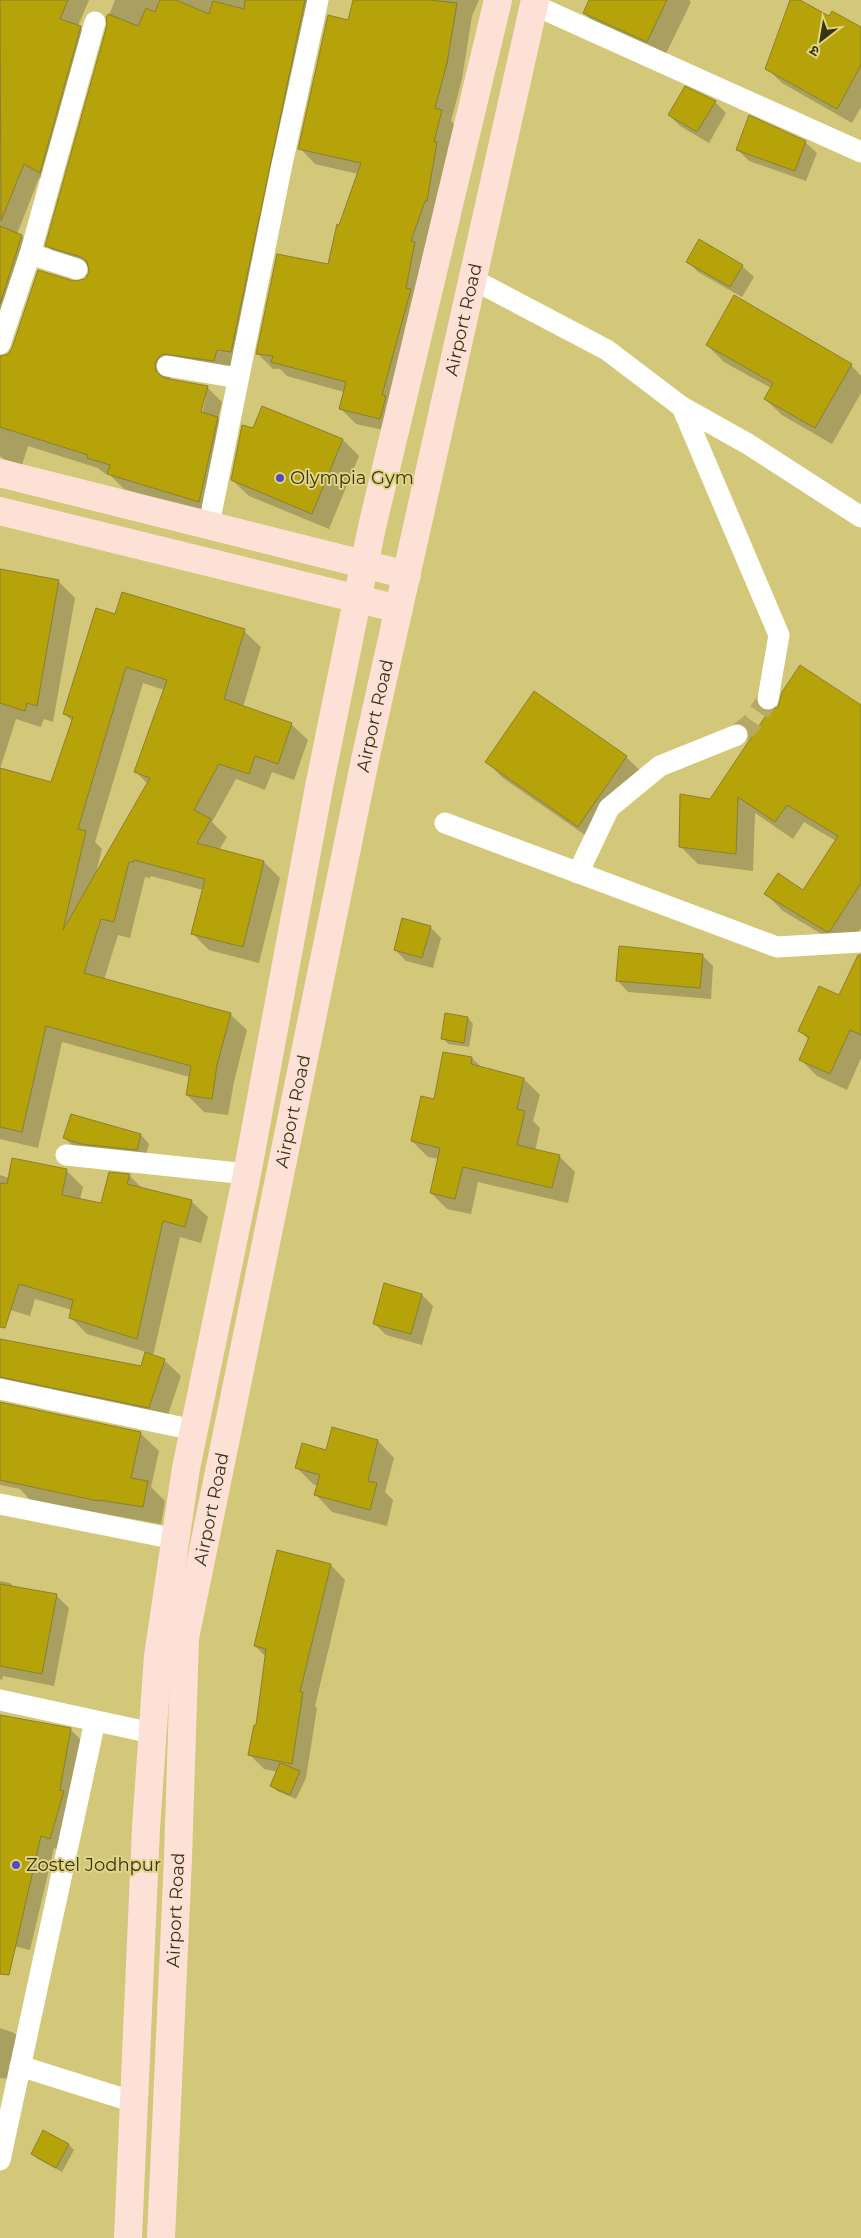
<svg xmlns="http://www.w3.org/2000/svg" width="861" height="2238" font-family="Montserrat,'Noto Sans Devanagari',sans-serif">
	<rect width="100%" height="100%" fill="#d3c779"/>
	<g fill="#0003" fill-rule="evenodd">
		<path d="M0 0H89L78 26 95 42 55 187 39 178 17 234 22 236 37 252 0 342Z"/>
		<path d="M115 0H323L229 376 173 373 169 380 207 387 222 402 218 419 232 434 214 517 124 489 110 475 104 473 98 468 28 446 22 465 4 459 0 456V406L74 282 86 280 90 273V270L62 261 47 245 108 26V18ZM203 397H206L201 418H198Z"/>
		<path d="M354 0H479L472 16 462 79 451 121 456 126 396 433 356 424 340 408 344 392 287 376 280 369H273L258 354 329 265 358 174 315 164 300 148 349 22Z"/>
		<path d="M590 0H689L691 2 664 58 601 29 584 13Z"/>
		<path d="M791 0H798L830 17 861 29V107L852 123 782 83 767 68Z"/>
		<path d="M715 102 726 113 709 143 680 126 669 115Z"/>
		<path d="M805 142 817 153 806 181 749 161 738 150Z"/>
		<path d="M699 241 742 266 754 277 742 297 698 272 687 261Z"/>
		<path d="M707 345 851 365 861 376V393L832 444 782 415 765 399 771 388 724 362Z"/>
		<path d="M254 430 343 440 359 456 329 529 249 496 232 480Z"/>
		<path d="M0 571 58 581 75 598 53 722 44 719 41 727 16 719 0 769 52 784 73 722 65 714 116 616 244 631 261 647 243 707 291 724 308 740 294 780 272 772 265 790 236 779 212 822 227 837 219 850 264 862 280 878 259 963 209 950 192 933 203 890 151 876 150 878 145 877 130 938 118 935 104 980 230 1014 247 1030 234 1082 228 1115 204 1112 187 1095 190 1077 62 1042 38 1148 0 1139ZM143 683 164 690 136 772 148 784 96 873 102 849 95 842Z"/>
		<path d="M861 709V928L848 948H845L783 911 766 894 804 892 836 841 804 822 793 839 755 813 753 871 698 864 680 846 711 800Z"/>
		<path d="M626 757 643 773 595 842 503 778 487 762Z"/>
		<path d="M430 927 441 938 433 968 406 961 395 950Z"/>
		<path d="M702 955 713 966 711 999 628 992 617 980Z"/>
		<path d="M861 978V1058L847 1090 817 1076 800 1059 809 1040 800 1031Z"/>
		<path d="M468 1018 473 1024 469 1047 448 1044 443 1038Z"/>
		<path d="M444 1053 472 1058 482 1068 524 1079 540 1095 533 1121 540 1128 535 1151 559 1156 575 1172 568 1203 478 1182 471 1214 447 1209 431 1193 439 1159 428 1157 412 1141 435 1100Z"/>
		<path d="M141 1135 149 1144 145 1158 73 1146 64 1138Z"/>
		<path d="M66 1170 83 1187 80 1200 102 1205 129 1175 143 1189 191 1201 208 1217 201 1243 180 1237 153 1356 164 1360 181 1376 165 1424 0 1389V1340L142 1368 146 1352 87 1334 70 1317 72 1310 35 1299 30 1316 0 1307V1175L9 1178Z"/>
		<path d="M385 1285 422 1295 433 1306 422 1345 386 1335 374 1323Z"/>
		<path d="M0 1403 140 1433 159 1451 151 1487 165 1501 161 1524 31 1501 20 1489 0 1485Z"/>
		<path d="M333 1429 378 1441 394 1458 385 1492 393 1500 387 1526 332 1512 316 1495 318 1486 313 1484 297 1468 327 1451Z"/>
		<path d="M331 1565 345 1580 315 1706 317 1708 306 1778 296 1799 277 1791 272 1786 278 1772 264 1769 249 1754 257 1727 266 1657 255 1646Z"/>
		<path d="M0 1581 10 1583 15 1588 57 1596 69 1608 54 1686 3 1676 2 1680 0 1679Z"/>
		<path d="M0 1717 70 1729 83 1742 63 1851 54 1848 30 1950 0 1943Z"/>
		<path d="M0 2028 14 2033 20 2038 10 2079 0 2078Z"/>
		<path d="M69 2145 74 2150 62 2172 38 2159 32 2154Z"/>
	</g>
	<g fill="#b6a209" stroke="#8c7f31" fill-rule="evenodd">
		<path d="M0 0H68L60 19 81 26 40 173 24 164 1 221Z"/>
		<path d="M160 0H176L209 14 213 1 244 9 245 0H305L231 352 217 350 214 361 163 354 158 358 155 363 156 371 164 378 208 386 201 412 218 417 199 502 107 474 110 465 87 458 88 455 0 427V356L8 354 12 348 38 270 74 281 85 279 89 272 87 261 81 257 45 246 107 25 106 18 108 14 138 26 146 8 155 12Z"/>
		<path d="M353 0H430L457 3 447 63 435 108 442 110 434 142H437L427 201H425L411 241 415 242 406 288 411 289 382 395 386 396 380 419 339 409 346 382 271 362 273 356 256 354 277 254 328 264 337 224 339 225 361 163 298 149 328 15 348 20Z"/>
		<path d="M589 0H667L647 42 583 13Z"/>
		<path d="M790 0H800L829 16 832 11 861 27V65L837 109 765 69Z"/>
		<path d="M685 86 716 101 697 132 668 115Z"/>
		<path d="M749 115 806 141 795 171 736 150Z"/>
		<path d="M0 226 22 235 0 304Z"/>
		<path d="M699 239 743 265 730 287 686 262Z"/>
		<path d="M734 295 852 364 815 428 764 399 773 383 706 345Z"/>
		<path d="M262 406 343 439 312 514 231 480 242 425 253 428Z"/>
		<path d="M0 569 59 580 37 706 27 703 25 711 0 703Z"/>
		<path d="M122 592 245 629 224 699 292 723 278 764 255 756 249 774 219 764 194 810 211 819 197 843 264 861 243 947 191 934 205 879 134 860V862H129L114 922 101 919 84 973 231 1013 217 1065 212 1099 186 1095 191 1066 46 1026 22 1132 0 1127V768L51 782 73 717 63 714 96 608 115 614ZM126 667 167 680 134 772 150 778 63 930 86 831 78 829Z"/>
		<path d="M800 665 861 705V883L830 931 827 932 764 894 778 873 803 890 838 836 787 805 775 822 738 797 736 854 679 847 680 794 710 799 763 720 769 711 778 707 782 692Z"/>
		<path d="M534 691 627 756 578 827 485 762Z"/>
		<path d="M402 918 431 926 422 958 394 950Z"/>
		<path d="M619 946 703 954 700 988 616 981Z"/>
		<path d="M858 955H861V1035L850 1030 830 1074 799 1060 809 1037 798 1031 819 986 839 995Z"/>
		<path d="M445 1013 468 1017 464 1043 441 1039Z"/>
		<path d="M443 1052 472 1057 471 1064 524 1078 517 1109 525 1111 517 1145 560 1155 552 1188 463 1167 455 1199 430 1193 440 1148 411 1141 421 1096 434 1099Z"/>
		<path d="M71 1114 141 1134 137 1150 81 1144 63 1138Z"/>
		<path d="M12 1158 67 1169 62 1195 101 1203 109 1172 130 1174 127 1184 192 1200 185 1227 163 1221 137 1339 69 1318 73 1300 19 1284 5 1328 0 1327V1183L7 1184Z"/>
		<path d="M384 1283 422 1294 411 1334 373 1324Z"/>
		<path d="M0 1339 141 1366 145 1352 165 1359 149 1408 0 1377Z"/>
		<path d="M0 1402 141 1432 131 1478 148 1481 143 1507 99 1500 98 1501 0 1480Z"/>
		<path d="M332 1427 378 1440 368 1481 377 1483 370 1510 314 1495 320 1475 295 1468 302 1443 326 1450Z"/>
		<path d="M277 1550 331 1564 300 1692H303L292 1764 248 1755 254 1725H256L266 1649 254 1646Z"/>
		<path d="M0 1584 57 1594 42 1674 0 1666Z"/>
		<path d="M0 1715 71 1728 60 1790 64 1791 50 1839 41 1836 9 1975 0 1974Z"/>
		<path d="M280 1763 300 1771 290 1795 270 1786Z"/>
		<path d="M43 2130 69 2144 56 2168 31 2154Z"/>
	</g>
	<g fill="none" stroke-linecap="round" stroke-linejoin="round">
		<path stroke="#b4aa65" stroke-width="21" stroke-dasharray="21 11" stroke-linecap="butt" d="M737 735 752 723 768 699"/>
		<g stroke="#fff" stroke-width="21">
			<path d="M534 5 861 152"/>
			<path d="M30 254 77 269"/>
			<path d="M474 280 607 350 682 407 748 444 861 517"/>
			<path d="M0 344 30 254 95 22"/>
			<path d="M167 366 238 378"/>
			<path d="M682 407 779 635 768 699"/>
			<path d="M209 524 281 169 318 0"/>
			<path d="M445 823 777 947 861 942"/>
			<path d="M578 873 609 808 660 766 737 735"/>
			<path d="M66 1155 247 1174"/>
			<path d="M0 1389 194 1430"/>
			<path d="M0 1504 175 1539"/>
			<path d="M0 1700 152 1733"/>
			<path d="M20 2066 134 2102"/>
			<path d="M0 2160 95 1721"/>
		</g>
		<g stroke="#fee1d6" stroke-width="28">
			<path d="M0 473 407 575"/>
			<path d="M0 511 399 609"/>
			<path d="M128 2238 146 1828 158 1656 186 1468 247 1174 319 787 372 527 498 0"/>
			<path id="s1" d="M161 2238 178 1858 185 1638 366 755 535 0"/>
		</g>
	</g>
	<g fill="#524bc2" stroke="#e0d485" stroke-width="2">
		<circle cx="280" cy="478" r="5"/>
		<circle cx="16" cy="1865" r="5"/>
	</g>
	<g text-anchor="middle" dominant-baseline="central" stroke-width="4" stroke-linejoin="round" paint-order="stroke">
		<g font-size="18" fill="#3a3414" stroke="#e0d485">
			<text stroke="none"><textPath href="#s1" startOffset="1948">Airport Road</textPath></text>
			<text stroke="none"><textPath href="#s1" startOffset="1542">Airport Road</textPath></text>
			<text stroke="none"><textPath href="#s1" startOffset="1138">Airport Road</textPath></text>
			<text stroke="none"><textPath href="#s1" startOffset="732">Airport Road</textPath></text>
			<text stroke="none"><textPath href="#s1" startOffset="328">Airport Road</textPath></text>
		</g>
		<g font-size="18" fill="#3a3414" stroke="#e0d485" text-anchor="start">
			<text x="290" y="478">Olympia Gym</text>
			<text x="26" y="1865">Zostel Jodhpur</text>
		</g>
	</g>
	<g transform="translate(821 40) rotate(211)" stroke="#e0d485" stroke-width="4" paint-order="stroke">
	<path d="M0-4L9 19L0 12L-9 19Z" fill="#3a3414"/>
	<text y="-8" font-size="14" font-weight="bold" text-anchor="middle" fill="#3a3414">उ</text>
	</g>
</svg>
